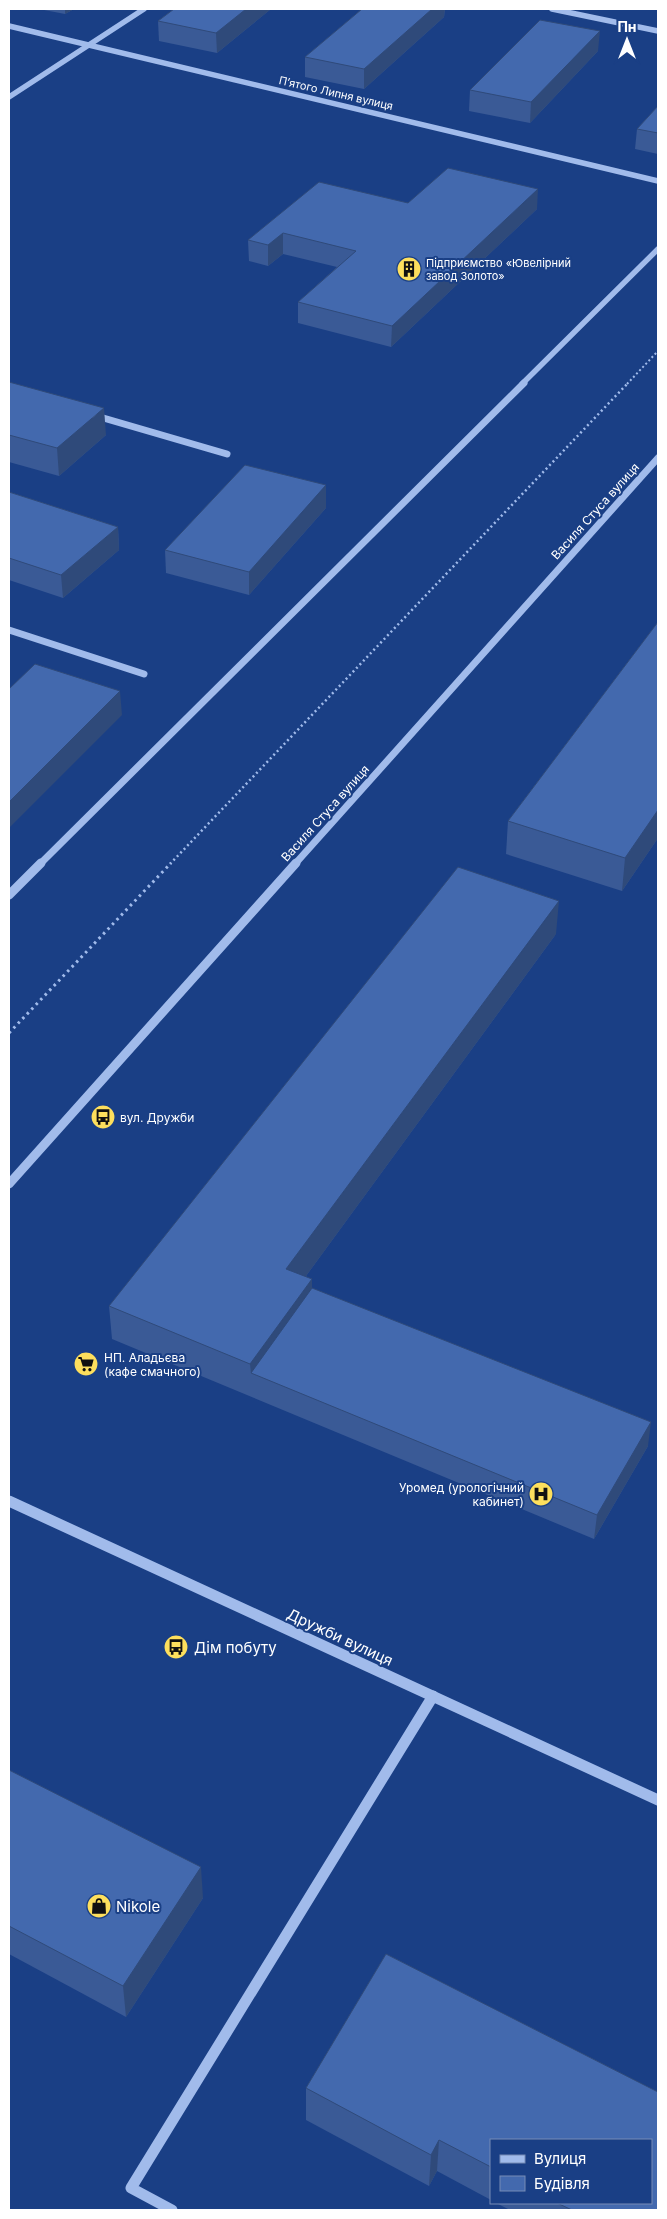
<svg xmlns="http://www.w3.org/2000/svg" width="667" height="2219" font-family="Inter,sans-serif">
	<rect width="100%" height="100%" fill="#1a3f85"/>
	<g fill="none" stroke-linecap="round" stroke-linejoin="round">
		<path stroke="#a1bbeb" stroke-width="2" stroke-dasharray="2 2.5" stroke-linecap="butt" d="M627 384 658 351"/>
		<path stroke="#a1bbeb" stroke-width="2.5" stroke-dasharray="2 3" stroke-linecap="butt" d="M170 864 628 383"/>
		<path stroke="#a1bbeb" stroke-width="3" stroke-dasharray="2.5 4" stroke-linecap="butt" d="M9 1033 171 863"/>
		<g stroke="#a1bbeb" stroke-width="5.5">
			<path d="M552 9 658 31"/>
			<path d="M9 26 658 181"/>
			<path d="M9 97 144 9"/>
			<path d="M522 384 658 249"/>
		</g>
		<g stroke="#a1bbeb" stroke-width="7">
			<path d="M93 415 227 454"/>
			<path d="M9 630 144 674"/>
			<path d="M40 864 524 383"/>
			<path d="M295 864 658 458"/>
		</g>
		<g stroke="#a1bbeb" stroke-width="9">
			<path d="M9 895 41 863"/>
			<path d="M9 1184 296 863"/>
		</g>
		<g stroke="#a1bbeb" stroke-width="11">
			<path d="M9 1501 658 1800"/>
			<path d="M172 2210 131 2188 433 1696"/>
		</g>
	</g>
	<g fill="#3a5a96">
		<path d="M39 9H74L65 14Z"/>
		<path d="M174 9H271L217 53 159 41 158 21Z"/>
		<path d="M362 9H445L444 17 364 89 305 77V57Z"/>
		<path d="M598 51 530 123 469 111 470 90Z"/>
		<path d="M658 106V154L635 149 637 129Z"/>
		<path d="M408 203 537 209 391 347 298 323V302L337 267 283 254 268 266 249 261 248 240Z"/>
		<path d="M9 382 106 435 59 476 9 462Z"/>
		<path d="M9 492 118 527 119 550 63 598 9 580Z"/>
		<path d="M326 508 249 595 166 573 165 550Z"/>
		<path d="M658 622V838L622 891 506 854 508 821Z"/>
		<path d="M556 934 306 1276 312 1288 648 1446 594 1539 112 1339 109 1306Z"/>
		<path d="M9 1770 203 1898 126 2017 9 1954Z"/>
		<path d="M386 1954 658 2092V2210H510L496 2203H651V2140H491V2200L437 2171 429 2186 306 2120V2088Z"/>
	</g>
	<g fill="#2f4a7a">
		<path d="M65 9H74L65 14Z"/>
		<path d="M246 9H271L217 53 216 33Z"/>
		<path d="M432 9H445L444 17 364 89V69Z"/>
		<path d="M600 31 598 51 530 123 531 102Z"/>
		<path d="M538 189 537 209 391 347 392 326Z"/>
		<path d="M283 233V254L268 266V245Z"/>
		<path d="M104 408 106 435 59 476 57 448Z"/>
		<path d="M326 485V508L249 595V572Z"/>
		<path d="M118 527 119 550 63 598 61 575Z"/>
		<path d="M120 691 122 715 9 828V802Z"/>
		<path d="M658 810V838L622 891 625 858Z"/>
		<path d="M559 901 556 934 287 1302 286 1269Z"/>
		<path d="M312 1279V1313L251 1373 250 1364Z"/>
		<path d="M651 1422 648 1446 594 1539 597 1515Z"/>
		<path d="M201 1867 203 1898 126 2017 123 1986Z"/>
		<path d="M439 2140 437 2171 429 2186 431 2155Z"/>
	</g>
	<g fill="#4369ae" stroke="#2f4a7a">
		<path d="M174 9H246L216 33 158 21Z"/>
		<path d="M362 9H432L364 69 305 57Z"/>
		<path d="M540 20 600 31 531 102 470 90Z"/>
		<path d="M658 106V133L637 129Z"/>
		<path d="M448 168 538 189 392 326 298 302 356 251 283 233 268 245 248 240 319 182 408 203Z"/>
		<path d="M9 382 104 408 57 448 9 435Z"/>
		<path d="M245 465 326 485 249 572 165 550Z"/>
		<path d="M9 492 118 527 61 575 9 558Z"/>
		<path d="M658 622V810L625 858 508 821Z"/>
		<path d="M35 664 120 691 9 802V689Z"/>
		<path d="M458 867 559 901 286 1269 312 1279 250 1364 109 1306Z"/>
		<path d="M312 1288 651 1422 597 1515 251 1373Z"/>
		<path d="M9 1770 201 1867 123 1986 9 1926Z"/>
		<path d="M386 1954 658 2092V2210H572L557 2203H651V2140H491V2167L439 2140 431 2155 306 2088Z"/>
	</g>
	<defs>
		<symbol id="building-disc" viewBox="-11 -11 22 22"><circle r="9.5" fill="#fddf5d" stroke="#1a3f85"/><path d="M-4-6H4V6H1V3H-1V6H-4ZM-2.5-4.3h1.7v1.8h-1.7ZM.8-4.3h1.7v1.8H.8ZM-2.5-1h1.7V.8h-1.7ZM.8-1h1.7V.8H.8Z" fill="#111"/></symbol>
		<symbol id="bus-disc" viewBox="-11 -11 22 22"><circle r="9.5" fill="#fddf5d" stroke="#1a3f85"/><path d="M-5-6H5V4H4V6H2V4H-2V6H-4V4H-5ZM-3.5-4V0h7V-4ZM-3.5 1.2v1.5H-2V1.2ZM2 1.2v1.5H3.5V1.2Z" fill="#111"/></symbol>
		<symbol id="supermarket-disc" viewBox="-11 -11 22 22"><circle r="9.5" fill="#fddf5d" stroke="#1a3f85"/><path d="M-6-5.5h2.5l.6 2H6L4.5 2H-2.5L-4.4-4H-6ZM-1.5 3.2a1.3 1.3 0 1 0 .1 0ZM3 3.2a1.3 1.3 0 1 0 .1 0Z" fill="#111"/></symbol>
		<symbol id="hospital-disc" viewBox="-11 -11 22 22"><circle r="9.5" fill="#fddf5d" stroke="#1a3f85"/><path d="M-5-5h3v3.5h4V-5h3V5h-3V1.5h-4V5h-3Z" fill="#111"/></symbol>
		<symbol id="shop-disc" viewBox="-11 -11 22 22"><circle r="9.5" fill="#fddf5d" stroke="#1a3f85"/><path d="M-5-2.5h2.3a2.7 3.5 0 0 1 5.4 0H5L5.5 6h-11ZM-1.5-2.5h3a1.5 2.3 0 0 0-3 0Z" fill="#111"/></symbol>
	</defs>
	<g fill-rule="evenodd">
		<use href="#building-disc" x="395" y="255" width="28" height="28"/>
		<use href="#bus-disc" x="89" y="1103" width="28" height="28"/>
		<use href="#supermarket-disc" x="72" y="1350" width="28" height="28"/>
		<use href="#hospital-disc" x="527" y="1480" width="28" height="28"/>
		<use href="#bus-disc" x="162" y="1633" width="28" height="28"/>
		<use href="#shop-disc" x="85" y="1892" width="28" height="28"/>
	</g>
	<g text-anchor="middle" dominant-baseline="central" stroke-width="4" stroke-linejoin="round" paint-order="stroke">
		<g font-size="11" fill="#fff" stroke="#1a3f85">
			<text transform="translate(336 93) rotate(13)">П’ятого Липня вулиця</text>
		</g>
		<g font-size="11" fill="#fff" stroke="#1a3f85" text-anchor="start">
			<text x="426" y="263">Підприємство «Ювелірний<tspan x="426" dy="13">завод Золото»</tspan></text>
		</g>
		<g font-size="12" fill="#fff" stroke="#1a3f85">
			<text transform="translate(595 511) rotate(-48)">Василя Стуса вулиця</text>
			<text transform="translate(325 813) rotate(-48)">Василя Стуса вулиця</text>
		</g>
		<g font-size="12" fill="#fff" stroke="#1a3f85" text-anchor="start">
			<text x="120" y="1117">вул. Дружби</text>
			<text x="104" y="1357">НП. Аладьєва<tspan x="104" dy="14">(кафе смачного)</tspan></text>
			<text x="524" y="1487" text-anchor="end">Уромед (урологічний<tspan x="524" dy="14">кабинет)</tspan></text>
		</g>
		<g font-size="15" fill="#fff" stroke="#1a3f85">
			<text transform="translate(340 1637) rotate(25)">Дружби вулиця</text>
		</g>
		<g font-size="15" fill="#fff" stroke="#1a3f85" text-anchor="start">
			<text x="194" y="1647">Дім побуту</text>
			<text x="116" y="1906">Nikole</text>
		</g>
	</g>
	<rect width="667" height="2219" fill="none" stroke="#ffffff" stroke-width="20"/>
	<rect x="490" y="2139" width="162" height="65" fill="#1a3f85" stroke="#768cb6"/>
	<rect x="500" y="2155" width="25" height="8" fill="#a1bbeb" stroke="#768cb6"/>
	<text x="534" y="2164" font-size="15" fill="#ffffff">Вулиця</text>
	<rect x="500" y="2176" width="25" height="15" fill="#4369ae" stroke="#768cb6"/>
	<text x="534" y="2189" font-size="15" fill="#ffffff">Будівля</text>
	<g transform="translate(627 40)" stroke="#1a3f85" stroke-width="4" paint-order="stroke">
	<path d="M0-4L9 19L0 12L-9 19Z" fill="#ffffff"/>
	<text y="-8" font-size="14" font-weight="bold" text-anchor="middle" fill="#ffffff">Пн</text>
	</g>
</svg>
